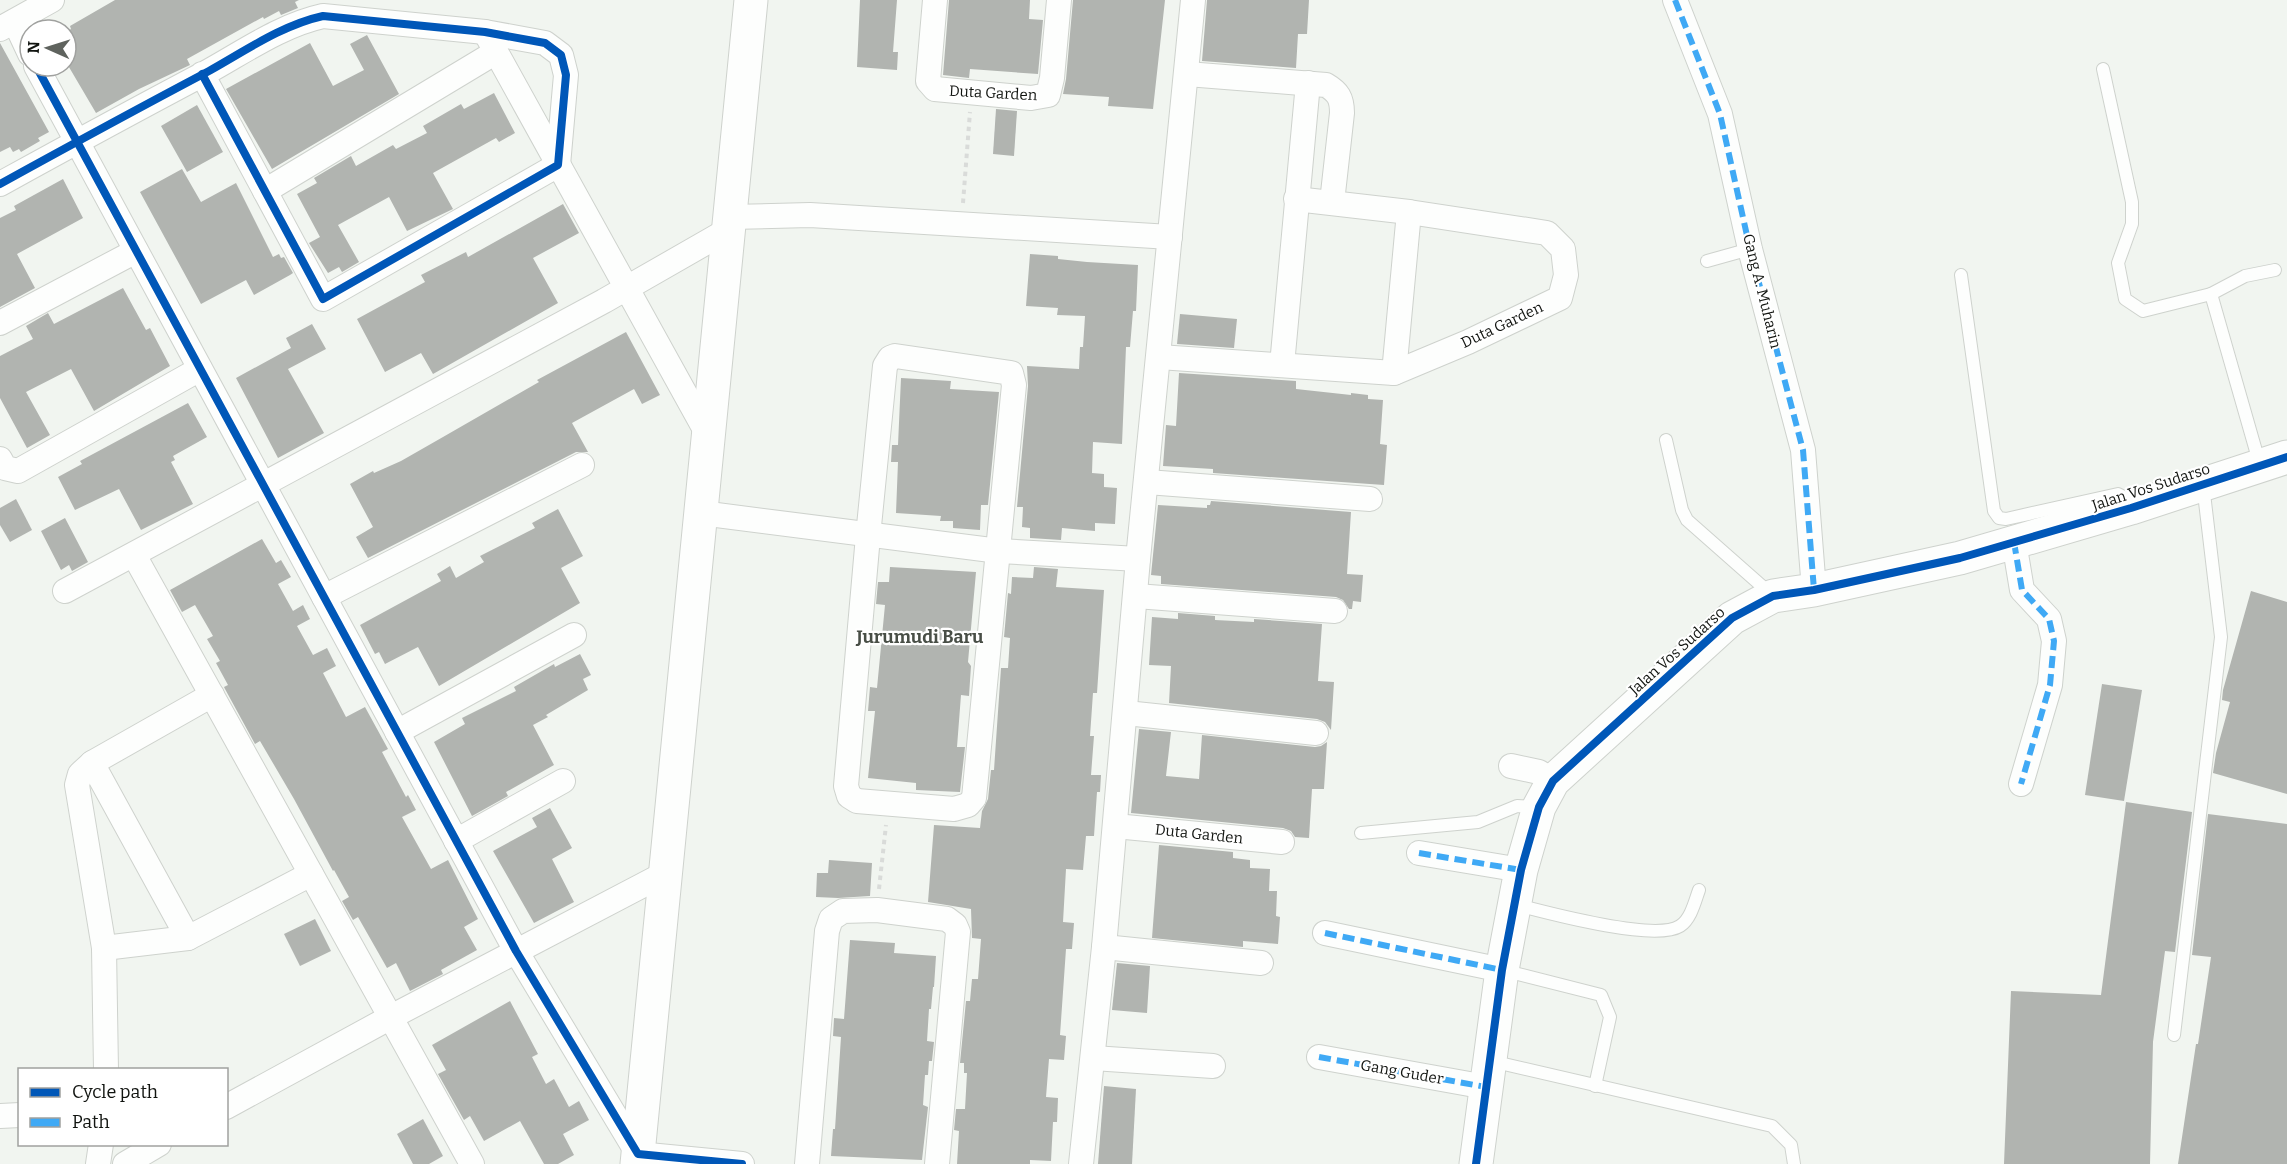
<svg xmlns="http://www.w3.org/2000/svg" width="2287" height="1164" font-family="Bitter,serif">
	<rect width="100%" height="100%" fill="#f1f5f0"/>
	<g fill="#b1b4b0">
		<path d="M115 0H299L295 2 298 8 281 15 279 11 264 19 263 17 187 59 190 65 139 89 96 113 66 62V32L71 29 70 26Z"/>
		<path d="M860 0H897L893 52H898L897 70 857 67Z"/>
		<path d="M949 0H1030L1029 19 1043 20 1038 74 970 69 969 78 943 75Z"/>
		<path d="M1073 0H1165L1153 109 1108 106 1109 97 1063 94 1066 79Z"/>
		<path d="M1207 0H1309L1307 34H1298L1296 68 1202 61Z"/>
		<path d="M367 35 399 94 272 169 226 89 310 43 333 86 364 70 350 44Z"/>
		<path d="M0 43 49 132 38 138 40 141 21 152 19 149 13 152 10 147 0 152Z"/>
		<path d="M494 93 515 133 499 142 496 138 433 173 453 209 407 231 389 197 338 225 359 262 342 272 339 267 328 273 309 243 320 237 297 194 317 183 314 178 351 156 356 166 393 145 396 149 427 133 423 126 461 104 464 109Z"/>
		<path d="M197 105 223 152 187 172 161 126Z"/>
		<path d="M996 109 1017 111 1014 156 993 154Z"/>
		<path d="M182 169 201 202 236 183 273 257 279 254 281 258 284 257 293 273 290 275 254 295 246 280 201 304 140 192Z"/>
		<path d="M63 179 83 218 17 254 35 288 0 307V218L16 210 14 206Z"/>
		<path d="M563 204 579 233 533 258 558 303 433 374 421 353 385 372 357 319 425 282 421 275 466 252 468 257Z"/>
		<path d="M1030 254 1058 256V259L1087 262 1138 265 1136 311H1133L1130 347H1126L1122 444 1093 442 1092 473 1104 474V487L1117 488 1115 524 1095 523V531L1062 528 1061 540 1030 538V528L1022 527 1023 507H1017L1028 386 1027 366 1079 369 1080 347H1083L1085 316 1057 315 1058 308 1026 306Z"/>
		<path d="M123 288 146 330 150 328 170 366 94 411 71 369 26 392 50 435 27 448 0 398V356L33 339 26 326 48 313 54 324Z"/>
		<path d="M1180 314 1237 319 1234 348 1177 344Z"/>
		<path d="M312 324 326 349 288 369 324 433 278 458 236 378 291 348 286 338Z"/>
		<path d="M626 332 660 395 642 404 634 389 572 423 588 452H576L368 558 356 537 373 527 350 484 373 471 374 473 401 461 443 437 539 382 537 380Z"/>
		<path d="M1179 373 1296 381V389L1351 395V393L1368 395V399L1383 400 1380 444 1387 445 1384 485 1213 473V469L1163 466 1166 425 1176 426Z"/>
		<path d="M901 378 951 381 950 389 999 392 988 505H981L980 530 953 528V521H940L941 516 896 513 898 462H891L892 445H898Z"/>
		<path d="M188 403 207 437 173 456 175 460 171 462 193 504 141 530 119 489 75 510 58 477 82 464 80 461Z"/>
		<path d="M16 499 32 530 10 542 0 525V508Z"/>
		<path d="M1211 501 1351 512 1347 574 1363 575 1361 602 1353 601 1352 609H1349L1343 600 1336 597 1161 584V576L1151 575 1158 505 1207 508V505H1210Z"/>
		<path d="M558 509 583 556 561 568 580 603 439 686 418 647 385 664 379 652 375 654 360 625 441 581 437 574 450 566 456 578 484 562 480 556 535 528 532 523Z"/>
		<path d="M65 518 88 562 72 571 69 565 61 570 41 531Z"/>
		<path d="M262 539 276 563 281 560 291 577 278 584 293 611 303 605 310 619 297 626 313 655 327 648 336 666 323 673 346 717 365 707 388 749 382 752 406 797 408 795 416 810 402 817 431 869 448 860 478 919 464 927 477 950 441 970 443 974 410 991 396 963 387 968 358 917 353 920 342 901 349 897 334 870 333 871 294 799 260 741 255 744 225 689 224 687 228 685 216 663 220 661 207 639 213 636 195 605 182 612 170 590Z"/>
		<path d="M890 567 976 572 968 662 971 666 969 696 961 695 957 747H965L960 792 916 790V783L868 778 875 711H868L870 687 877 688 885 605 876 604 878 582H889Z"/>
		<path d="M1034 567 1058 569 1056 587 1104 590 1097 693H1093L1090 736H1094L1091 775H1101L1100 792H1097L1094 836H1086L1083 870 1066 869 1063 922 1074 923 1072 949H1066L1060 1035 1066 1036 1064 1060 1049 1059 1046 1097 1058 1098 1057 1122H1053L1051 1161 1030 1160V1164H957L959 1131 954 1130 956 1109H965L967 1073H964V1063H960L966 1001H970L972 979H978L981 939 972 938 971 909 928 902 934 825 980 828 982 811 988 799 991 770H994L1001 668H1008L1010 638 1004 637 1008 593 1011 594 1012 577 1033 578Z"/>
		<path d="M2251 591 2287 602V794L2213 773 2216 753 2230 702 2222 700 2223 690Z"/>
		<path d="M1178 613 1215 616V620L1254 622V619L1322 624 1318 681 1334 682 1331 730 1325 722 1317 719 1169 703 1171 666 1149 665 1152 617 1178 619Z"/>
		<path d="M580 654 591 675 583 679 588 690 546 715 548 717 533 725 554 765 506 792 508 796 472 816 434 742 465 724 462 718 516 691 514 687 554 664 555 667Z"/>
		<path d="M2102 684 2142 690 2124 801 2085 795Z"/>
		<path d="M1139 729 1171 732 1166 776 1199 779 1202 735 1315 747 1321 746 1327 742 1324 789H1312L1309 838 1295 837 1291 831 1283 828 1131 813Z"/>
		<path d="M2126 802 2192 812 2175 952 2165 951 2153 1042 2150 1164H2004L2011 991 2101 995Z"/>
		<path d="M550 808 572 848 552 859 574 902 534 923 493 851 537 827 532 818Z"/>
		<path d="M2208 814 2287 824V1164H2178L2196 1044H2198L2211 957 2192 955Z"/>
		<path d="M1159 845 1233 852V858L1250 860V868L1270 869 1269 891H1277L1276 916 1280 917 1278 944 1243 941V947L1152 938Z"/>
		<path d="M829 860 872 863 870 896 838 898 816 897 817 873H828Z"/>
		<path d="M315 919 331 951 300 966 284 934Z"/>
		<path d="M850 940 895 943 894 953 936 956 934 987H933L931 1009H929L927 1041 934 1042 932 1061H929L928 1075H925L923 1105 928 1107 922 1160 831 1156 833 1129H835L841 1037 833 1036 834 1018 844 1019Z"/>
		<path d="M1117 963 1150 966 1147 1013 1112 1010Z"/>
		<path d="M510 1001 538 1054 532 1057 546 1084 554 1079 569 1107 579 1101 589 1120 563 1134 574 1155 558 1164H544L520 1121 484 1141 470 1116 464 1120 438 1074 446 1070 432 1045Z"/>
		<path d="M1104 1086 1136 1089 1132 1164H1098Z"/>
		<path d="M423 1119 443 1156 429 1164H413L397 1134Z"/>
	</g>
	<g fill="none" stroke-linecap="round" stroke-linejoin="round">
		<defs>
			<g id="lane">
				<path d="M2103 69 2132 202V224L2118 263 2125 299 2143 311 2211 294 2260 465"/>
				<path d="M1707 261 1750 249"/>
				<path d="M1961 275 1994 511 1999 518 2006 519 2118 494 2124 497 2129 505"/>
				<path d="M2211 294 2245 276 2275 270"/>
				<path d="M1666 440 1682 510 1687 520 1772 595"/>
				<path d="M1361 833 1478 822 1517 806 1537 807"/>
				<path d="M1517 905C1548 913 1655 942 1680 926 1691 919 1695 901 1699 890"/>
				<path d="M1502 970 1601 995 1610 1017 1595 1086"/>
				<path d="M2174 1035 2221 637 2203 485"/>
				<path d="M1491 1061 1772 1126 1791 1145 1794 1164"/>
			</g>
			<g id="street">
				<path d="M935 0 928 81 935 89 1031 98 1048 95 1052 78 1059 0"/>
				<path d="M1675 0 1720 114 1750 249 1803 450 1814 590"/>
				<path d="M15 22 30 54"/>
				<path d="M0 29 52 0"/>
				<path d="M485 32 708 435"/>
				<path d="M36 66 516 951 638 1154 742 1164"/>
				<path d="M1187 74 1326 85C1338 92 1342 98 1342 113L1332 202"/>
				<path d="M0 184C69 146 139 108 209 71 245 51 282 25 323 16L485 32 545 43 561 55 566 75 558 165 323 299 202 74"/>
				<path d="M265 191 496 52"/>
				<path d="M730 217 810 215 1170 237"/>
				<path d="M0 323 136 251"/>
				<path d="M895 356 1011 373 1014 385 974 798 968 805 954 809 857 801 849 796 846 786 868 536 885 366 890 358Z"/>
				<path d="M1159 357 1394 373 1468 342 1560 298 1566 275 1563 249 1547 233 1409 212 1296 199"/>
				<path d="M1282 365 1308 83"/>
				<path d="M1394 373 1409 212"/>
				<path d="M0 459 5 468 18 471 200 369"/>
				<path d="M1147 482 1370 499"/>
				<path d="M701 513 999 551 1138 559"/>
				<path d="M2014 542 2022 590 2049 619 2054 641 2050 685 2021 784"/>
				<path d="M134 555 472 1164"/>
				<path d="M65 591 604 301 728 230"/>
				<path d="M1136 596 1335 611"/>
				<path d="M324 597 582 465"/>
				<path d="M212 695 92 763 188 938 311 874"/>
				<path d="M1126 713 1316 733"/>
				<path d="M397 732 574 635"/>
				<path d="M92 763 80 774 77 785 104 948 106 1070"/>
				<path d="M1511 766 1539 772 1553 781"/>
				<path d="M1115 826 1282 842"/>
				<path d="M456 841 563 781"/>
				<path d="M1419 853 1521 870"/>
				<path d="M1325 933 1502 970"/>
				<path d="M1104 947 1261 963"/>
				<path d="M104 948 188 938"/>
				<path d="M1319 1057 1486 1087"/>
				<path d="M1093 1058 1213 1066"/>
				<path d="M226 1107 391 1017 666 873"/>
				<path d="M0 1116 20 1115"/>
				<path d="M98 1164 101 1144"/>
				<path d="M125 1164 159 1144"/>
				<path d="M807 1164 827 931 831 919 843 911 877 910 947 919 955 925 958 932 937 1164"/>
				<path d="M1081 1164 1104 947 1138 559 1193 0"/>
			</g>
			<g id="secondary">
				<path d="M637 1164 751 0"/>
				<path d="M1476 1164 1502 970 1521 870 1539 807 1553 781 1732 618 1773 596 1814 590 1960 558 2131 508 2287 457"/>
			</g>
		</defs>
		<use href="#lane" stroke="#ced2cd" stroke-width="14"/>
		<use href="#street" stroke="#ced2cd" stroke-width="26"/>
		<use href="#secondary" stroke="#ced2cd" stroke-width="35"/>
		<g stroke="#d9dbd9" stroke-width="4" stroke-dasharray="4.5 4.5" stroke-linecap="butt">
			<path d="M963 203 970 112"/>
			<path d="M879 889 886 825"/>
		</g>
		<use href="#lane" stroke="#fdfefd" stroke-width="12"/>
		<use href="#street" stroke="#fdfefd" stroke-width="24"/>
		<use href="#secondary" stroke="#fdfefd" stroke-width="33"/>
		<g stroke="#3fa9f5" stroke-width="6" stroke-dasharray="12 6" stroke-linecap="butt">
			<path d="M1675 0 1720 114 1750 249 1803 450 1814 590"/>
			<path d="M2014 542 2022 590 2049 619 2054 641 2050 685 2021 784"/>
			<path d="M1419 853 1521 870"/>
			<path d="M1325 933 1502 970"/>
			<path d="M1319 1057 1486 1087"/>
		</g>
		<defs>
			<g id="cycleway">
				<path d="M36 66 516 951 638 1154 742 1164"/>
				<path d="M0 184C69 146 139 108 209 71 245 51 282 25 323 16L485 32 545 43 561 55 566 75 558 165 323 299 202 74"/>
				<path d="M1476 1164 1502 970 1521 870 1539 807 1553 781 1732 618 1773 596 1814 590 1960 558 2131 508 2287 457"/>
			</g>
		</defs>
		<use href="#cycleway" stroke="#fff" stroke-width="11"/>
		<use href="#cycleway" stroke="#0057b8" stroke-width="8"/>
	</g>
	<g text-anchor="middle" dominant-baseline="central" stroke-width="4.5" stroke-linejoin="round" paint-order="stroke">
		<g font-size="15" fill="#111410" stroke="#fff">
			<text transform="translate(993 93) rotate(3)">Duta Garden</text>
			<text transform="translate(1762 291) rotate(76)">Gang A. Muharin</text>
			<text transform="translate(1502 325) rotate(-25)">Duta Garden</text>
			<text transform="translate(2151 487) rotate(-18)">Jalan Vos Sudarso</text>
			<text transform="translate(1677 651) rotate(-42)">Jalan Vos Sudarso</text>
			<text transform="translate(1199 834) rotate(6)">Duta Garden</text>
			<text transform="translate(1402 1072) rotate(10)">Gang Guder</text>
		</g>
		<g font-size="18" font-weight="bold" fill="#484e46" stroke="#fff">
			<text x="920" y="637">Jurumudi Baru</text>
		</g>
	</g>
	<rect x="18" y="1068" width="210" height="78" fill="#ffffff" stroke="#a0a19f" stroke-width="1.5"/>
	<rect x="30" y="1088" width="30" height="9" fill="#0057b8" stroke="#a0a19f" stroke-width="1.5"/>
	<text x="72" y="1098" font-size="18" fill="#111410">Cycle path</text>
	<rect x="30" y="1118" width="30" height="9" fill="#3fa9f5" stroke="#a0a19f" stroke-width="1.5"/>
	<text x="72" y="1128" font-size="18" fill="#111410">Path</text>
	<g transform="translate(48 48) rotate(273)"><circle r="28" fill="#ffffff" stroke="#a0a19f" stroke-width="1.5"/>
	<path d="M0-4.5L10 22L0 15L-10 22Z" fill="#5f635e"/>
	<text y="-9" font-size="16" font-weight="bold" text-anchor="middle" fill="#111410">N</text>
	</g>
</svg>
